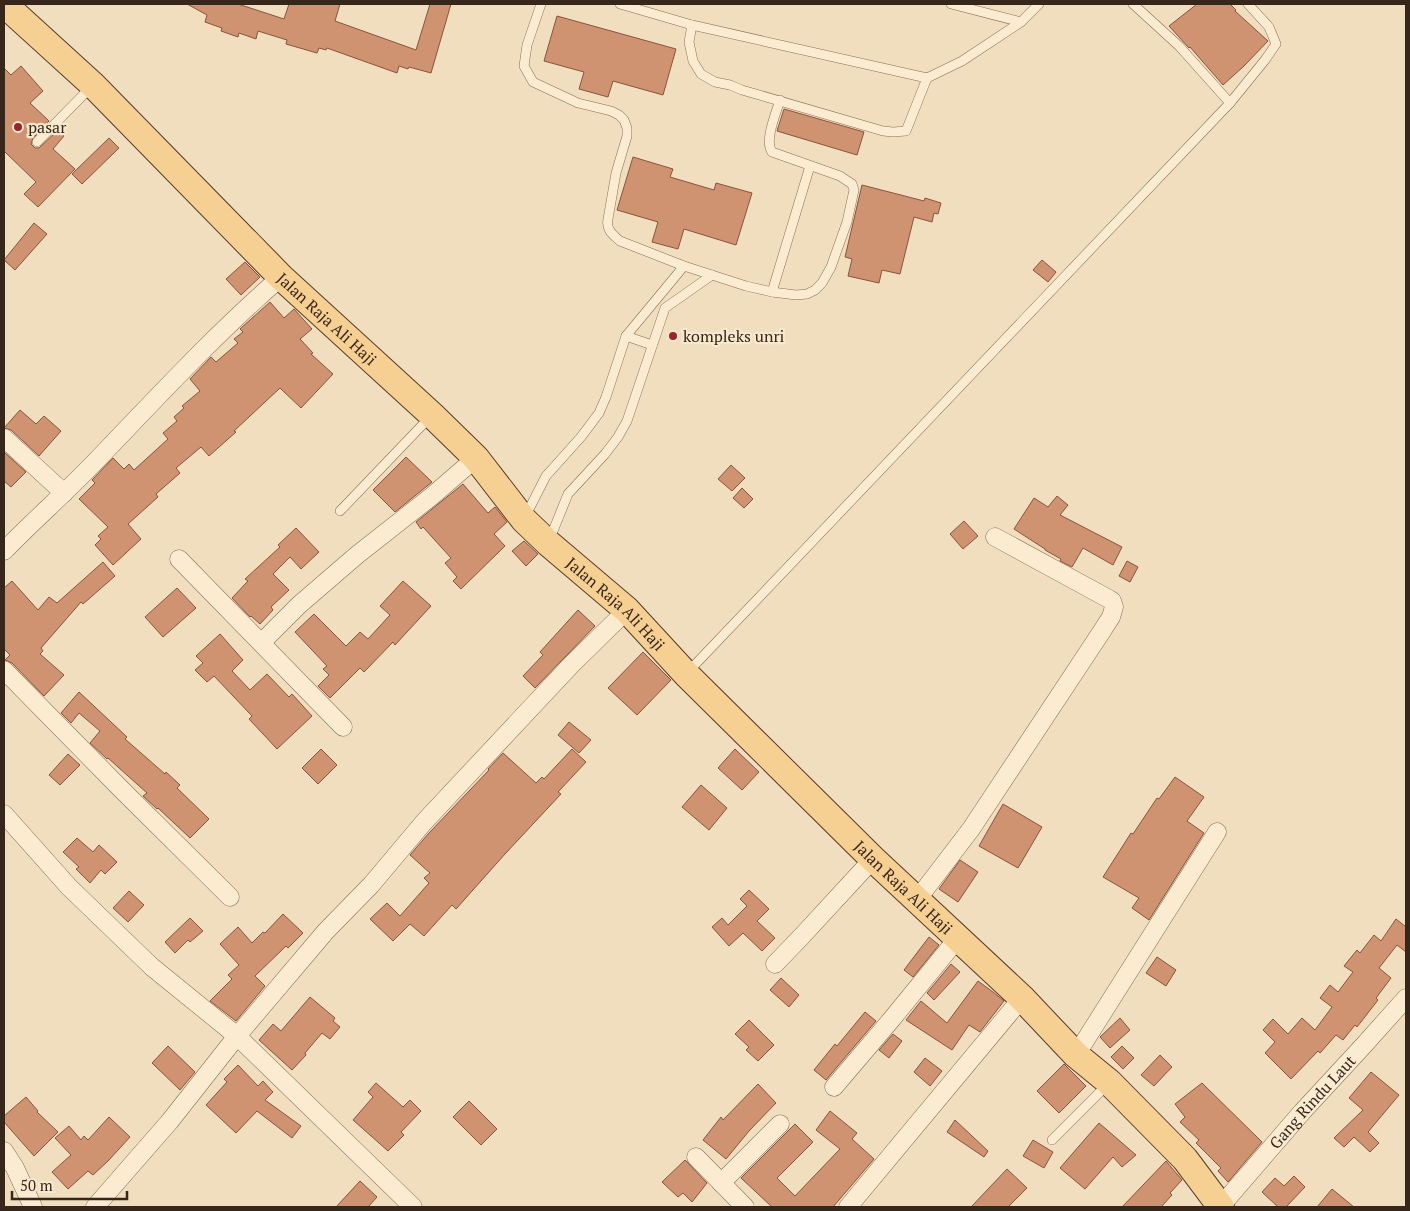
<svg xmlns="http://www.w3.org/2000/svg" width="1410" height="1211" font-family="'PT Serif',serif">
	<rect width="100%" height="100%" fill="#f0debe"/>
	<g fill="#d09371" stroke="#89543a">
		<path d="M187 4H238L284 19 289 4H340L335 21 416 50 430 4H451L431 73 409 67 408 69 399 66 397 73 327 48 326 50 319 48 317 53 286 44 287 40 258 31 256 39 239 33 238 37 221 31 222 28 205 22 207 15Z"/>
		<path d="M1197 4H1230L1236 10 1235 11 1268 41 1244 66 1223 85 1190 47 1189 48 1169 26Z"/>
		<path d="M557 16 676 49 663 95 613 81 608 97 579 89 584 72 544 61Z"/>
		<path d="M21 66 43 91 30 103 49 121 33 138 31 144 35 148H39L58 130 64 136 53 149 75 169 38 207 24 194 36 182 4 151V68L11 75Z"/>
		<path d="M784 109 864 132 857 155 777 131Z"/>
		<path d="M109 138 119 148 82 184 72 174Z"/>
		<path d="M633 157 673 169 670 177 714 190 716 183 752 193 736 245 684 229 678 249 652 242 658 222 617 210Z"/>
		<path d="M862 185 924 201 925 198 941 203 938 214 934 213 932 222 914 217 900 274 882 270 879 283 848 276 852 259 845 257Z"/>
		<path d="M34 223 47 234 15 270 4 260Z"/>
		<path d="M1042 260 1056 272 1048 282 1033 270Z"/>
		<path d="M245 262 260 277 241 295 226 279Z"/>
		<path d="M270 302 284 318 294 309 312 329 300 339 313 353 311 354 333 374 301 408 280 388 234 431 236 432 209 456 201 447 176 468 180 473 156 494 158 497 128 524 141 539 113 565 95 545 101 539 98 536 108 527 79 499 95 483 92 480 113 458 124 469 129 464 134 470 168 439 163 433 177 421 174 417 184 408 182 406 200 391 190 379 211 357 216 362 238 343 234 339 243 332 240 329Z"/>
		<path d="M20 410 36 424 44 416 61 431 39 456 11 430 4 428Z"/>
		<path d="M4 452 26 472 11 487 4 481Z"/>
		<path d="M406 457 432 482 395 512 373 490Z"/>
		<path d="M731 465 745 478 732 491 718 479Z"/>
		<path d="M463 484 488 513 495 507 507 522 494 534 505 546 461 589 453 581 457 577 445 563 451 558 423 527 421 529 416 522Z"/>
		<path d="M742 488 753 499 744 508 733 498Z"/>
		<path d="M1057 496 1068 505 1060 515 1122 547 1113 565 1083 548 1072 567 1060 561 1061 559 1045 550V549L1014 529 1034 498 1048 507Z"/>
		<path d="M964 521 978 536 963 549 950 534Z"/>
		<path d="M296 528 319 552 301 569 290 557 273 574 289 590 271 607 273 610 260 624 251 616 250 617 232 598 248 581 245 579 280 547 278 545Z"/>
		<path d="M524 541 538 554 526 566 512 551Z"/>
		<path d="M1127 561 1138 567 1130 582 1119 576Z"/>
		<path d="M103 562 115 576 83 604 81 602 41 648 43 651 40 654 64 675 44 696 12 663 5 660 10 655 4 649V588L12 581 38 610 49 597 57 603Z"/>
		<path d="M403 581 431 606 395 645 393 642 364 672 360 668 330 698 318 686 329 675 323 669 327 666 295 632 314 614 346 646 360 632 368 639 390 615 380 606Z"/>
		<path d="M177 588 196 608 163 637 145 617Z"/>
		<path d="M578 610 595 626 535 688 523 676 543 655 540 652Z"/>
		<path d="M220 634 243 660 232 671 250 690 267 674 289 697 292 694 312 716 277 749 249 719 252 716 214 676 207 682 195 670 203 663 196 656Z"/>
		<path d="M643 652 671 680 637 715 608 688Z"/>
		<path d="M79 692 127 737 125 739 165 774 166 772 180 785 177 788 209 819 190 838 158 808 157 809 143 796 147 793 108 758 107 759 90 743 100 731 79 713 71 723 61 713Z"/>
		<path d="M569 722 591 740 579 753 558 735Z"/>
		<path d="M321 749 337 765 318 784 302 768Z"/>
		<path d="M572 749 586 762 558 792 561 794 505 854 456 909 452 905 424 936 410 924 393 941 370 919 387 903 400 916 429 883 424 878 430 873 410 855 429 833 489 770 488 769 503 753 536 783 542 777 544 779Z"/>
		<path d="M735 749 759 772 742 790 718 768Z"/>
		<path d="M68 754 80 765 60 785 49 775Z"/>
		<path d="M1175 777 1204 797 1187 821 1204 833 1149 920 1132 908 1139 898 1103 877 1131 833 1133 834 1157 798 1159 799Z"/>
		<path d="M701 785 727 808 709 830 682 807Z"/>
		<path d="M1003 804 1042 827 1018 868 979 846Z"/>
		<path d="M77 838 93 852 99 845 117 862 105 874 101 870 90 883 76 869 79 867 63 852Z"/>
		<path d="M960 860 978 872 958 902 939 889Z"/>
		<path d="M749 890 769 909 757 921 775 938 762 951 743 933 729 946 712 927 722 918 728 925 747 906 740 899Z"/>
		<path d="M129 891 144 905 128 922 113 908Z"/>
		<path d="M283 914 303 933 288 948 286 946 255 976 265 986 236 1021 210 1001 232 979 228 975 239 965 220 944 238 927 252 943 263 932 265 933Z"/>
		<path d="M190 918 203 931 190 942 188 940 175 953 165 942Z"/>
		<path d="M1396 919 1406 927V952L1397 945 1379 968 1391 978 1376 998 1378 1000 1357 1027 1355 1025 1343 1040 1336 1035 1320 1053 1318 1051 1291 1079 1265 1053 1275 1042 1263 1030 1273 1019 1288 1034 1302 1018 1315 1030 1332 1007 1320 998 1330 985 1338 992 1353 972 1344 966 1357 950 1360 953 1374 935 1381 941Z"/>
		<path d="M929 937 939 945 913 977 904 970Z"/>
		<path d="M1157 957 1176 970 1166 986 1146 973Z"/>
		<path d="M951 964 960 972 934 1000 927 993Z"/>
		<path d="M781 978 799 995 789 1007 770 990Z"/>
		<path d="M978 981 993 992 1004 1001 980 1032 969 1025 952 1050 906 1020 921 1001 947 1023Z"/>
		<path d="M310 997 335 1018 333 1021 340 1027 330 1039 322 1033 305 1053 306 1055 292 1070 259 1040 273 1024 281 1031Z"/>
		<path d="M865 1012 876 1021 826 1080 814 1070 835 1044 837 1046Z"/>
		<path d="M1120 1018 1130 1030 1110 1048 1100 1037Z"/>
		<path d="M749 1020 774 1045 758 1061 746 1050 749 1047 735 1034Z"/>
		<path d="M893 1034 902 1041 889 1058 879 1050Z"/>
		<path d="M168 1046 195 1072 180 1090 152 1063Z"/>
		<path d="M1122 1046 1134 1058 1123 1069 1111 1057Z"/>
		<path d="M1160 1055 1172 1067 1154 1086 1141 1075Z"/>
		<path d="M925 1058 942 1071 930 1086 914 1072Z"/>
		<path d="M1064 1064 1086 1086 1059 1113 1037 1091Z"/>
		<path d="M238 1065 258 1086 263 1081 273 1092 265 1100 301 1126 292 1138 257 1111 236 1133 206 1105 227 1082 224 1079Z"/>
		<path d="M1371 1072 1399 1095 1368 1132 1379 1143 1370 1152 1354 1137 1344 1147 1334 1138 1363 1110 1349 1098Z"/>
		<path d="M376 1083 403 1107 410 1100 421 1111 401 1132 404 1135 388 1151 353 1120 373 1097 368 1092Z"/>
		<path d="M1202 1083 1262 1142 1228 1182 1218 1171 1221 1168 1196 1143 1199 1140 1180 1122 1185 1117 1175 1104Z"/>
		<path d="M758 1084 776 1103 749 1131 726 1159 703 1140 721 1117 723 1120Z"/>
		<path d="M26 1097 38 1111 37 1112 58 1132 34 1156 4 1122V1116Z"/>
		<path d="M469 1101 497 1129 481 1145 453 1117Z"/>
		<path d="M830 1111 857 1133 852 1139 874 1159 833 1207H772L741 1178 795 1124 813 1142 777 1178 795 1196 840 1149 816 1130Z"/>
		<path d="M109 1117 130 1137 108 1161 93 1175 88 1171 68 1189 52 1172 71 1155 55 1138 69 1126 81 1140 84 1136 88 1140Z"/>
		<path d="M955 1120 988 1151 984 1157 947 1132Z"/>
		<path d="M1099 1123 1136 1155 1122 1167 1113 1157 1085 1189 1060 1168Z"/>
		<path d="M1033 1140 1053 1152 1044 1168 1023 1156Z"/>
		<path d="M685 1160 707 1183 692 1202 683 1193 678 1197 662 1182Z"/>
		<path d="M1166 1161 1182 1180 1170 1193 1172 1195 1161 1207H1122Z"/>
		<path d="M1007 1169 1027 1188 1008 1207H971Z"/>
		<path d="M1294 1176 1305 1187 1286 1207H1278L1262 1192 1275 1178 1284 1186Z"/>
		<path d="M360 1181 377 1197 368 1207H336Z"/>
		<path d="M1332 1189 1354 1207H1317Z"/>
	</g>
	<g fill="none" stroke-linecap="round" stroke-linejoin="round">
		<defs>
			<g id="lane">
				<path d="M541 4 527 45 524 66 533 82 578 103 611 111 619 115 624 120 627 128V136L616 173 608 219C606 230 612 234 620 241L684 266 746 286 772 292 796 295 807 294 815 290 822 283 831 267 847 222 854 190 852 184 840 176 772 152C764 141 776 113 780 100"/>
				<path d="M620 4 692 25 689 42 693 61 701 74 715 82 730 85 742 90 883 131 893 132 906 131 927 78 962 61 1021 22 1039 4"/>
				<path d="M951 4 1021 22"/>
				<path d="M1133 4 1179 46 1230 103"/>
				<path d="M692 25 927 78"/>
				<path d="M37 142 91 87"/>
				<path d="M772 292 810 166"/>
				<path d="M626 336 652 345"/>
				<path d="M340 511 430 417"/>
				<path d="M525 517 546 476 581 437 599 413 606 397 626 336 684 266"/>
				<path d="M549 541 568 494 605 454 618 437 627 421 665 308 712 275"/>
				<path d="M687 673 1230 103 1265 60 1276 44 1269 27 1248 4"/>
				<path d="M1052 1140 1108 1084"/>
			</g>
			<g id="street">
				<path d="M4 438 64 493"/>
				<path d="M4 551C32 522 63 495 91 466 153 402 213 336 281 277"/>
				<path d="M179 559 343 727"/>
				<path d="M261 643 299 605 357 555 432 496 476 458"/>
				<path d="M4 670 120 788 230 897"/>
				<path d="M4 814 69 887 152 967 237 1036 413 1207"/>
				<path d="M916 901 971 829 1102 631 1111 617 1114 607 1112 601 1109 599 995 537"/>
				<path d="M775 964 801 937 873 859"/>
				<path d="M1076 1055 1217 832"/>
				<path d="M834 1087 891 1020 958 938"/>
				<path d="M4 1151 15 1168 33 1207"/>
				<path d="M696 1157 745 1207"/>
				<path d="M721 1183 780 1124"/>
				<path d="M95 1207 170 1121 237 1036 326 931 371 885 424 822 571 665 627 610"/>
				<path d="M848 1207 1022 998"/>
				<path id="s1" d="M1220 1207 1302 1112 1364 1045 1406 998"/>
			</g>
			<g id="primary">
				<path id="s2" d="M4 4 93 85 281 277 432 415 476 458 524 520 548 543 627 610 686 674 873 859 1022 998 1076 1055 1109 1082 1185 1159 1221 1207"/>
			</g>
		</defs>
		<use href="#lane" stroke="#896e56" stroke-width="10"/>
		<use href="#street" stroke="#896e56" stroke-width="19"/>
		<use href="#primary" stroke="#563c2b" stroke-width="28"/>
		<use href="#lane" stroke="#faebd1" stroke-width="9"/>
		<use href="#street" stroke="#faebd1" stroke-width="18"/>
		<use href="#primary" stroke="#f6d093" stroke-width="26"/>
	</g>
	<g fill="#9b232c" stroke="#f7e8ce" stroke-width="2">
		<circle cx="18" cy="127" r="5"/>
		<circle cx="673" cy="336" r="5"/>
	</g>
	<g text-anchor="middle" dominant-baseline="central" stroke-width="4.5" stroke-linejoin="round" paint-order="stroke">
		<g font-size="16" fill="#37271b" stroke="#f7e8ce" text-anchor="start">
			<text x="28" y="127">pasar</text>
			<text x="683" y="336">kompleks unri</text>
		</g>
		<g font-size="16" fill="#37271b" stroke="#f7e8ce">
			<text stroke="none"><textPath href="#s2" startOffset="451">Jalan Raja Ali Haji</textPath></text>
			<text stroke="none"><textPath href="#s2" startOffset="858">Jalan Raja Ali Haji</textPath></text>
			<text stroke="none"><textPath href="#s2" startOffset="1262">Jalan Raja Ali Haji</textPath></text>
			<text stroke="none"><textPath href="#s1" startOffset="140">Gang Rindu Laut</textPath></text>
		</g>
	</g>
	<rect width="1410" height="1211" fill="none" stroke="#37271b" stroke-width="10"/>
	<path d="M12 1191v8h115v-8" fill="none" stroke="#37271b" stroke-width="2.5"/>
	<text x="20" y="1191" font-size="15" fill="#37271b" stroke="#f7e8ce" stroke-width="4" paint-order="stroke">50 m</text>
</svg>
